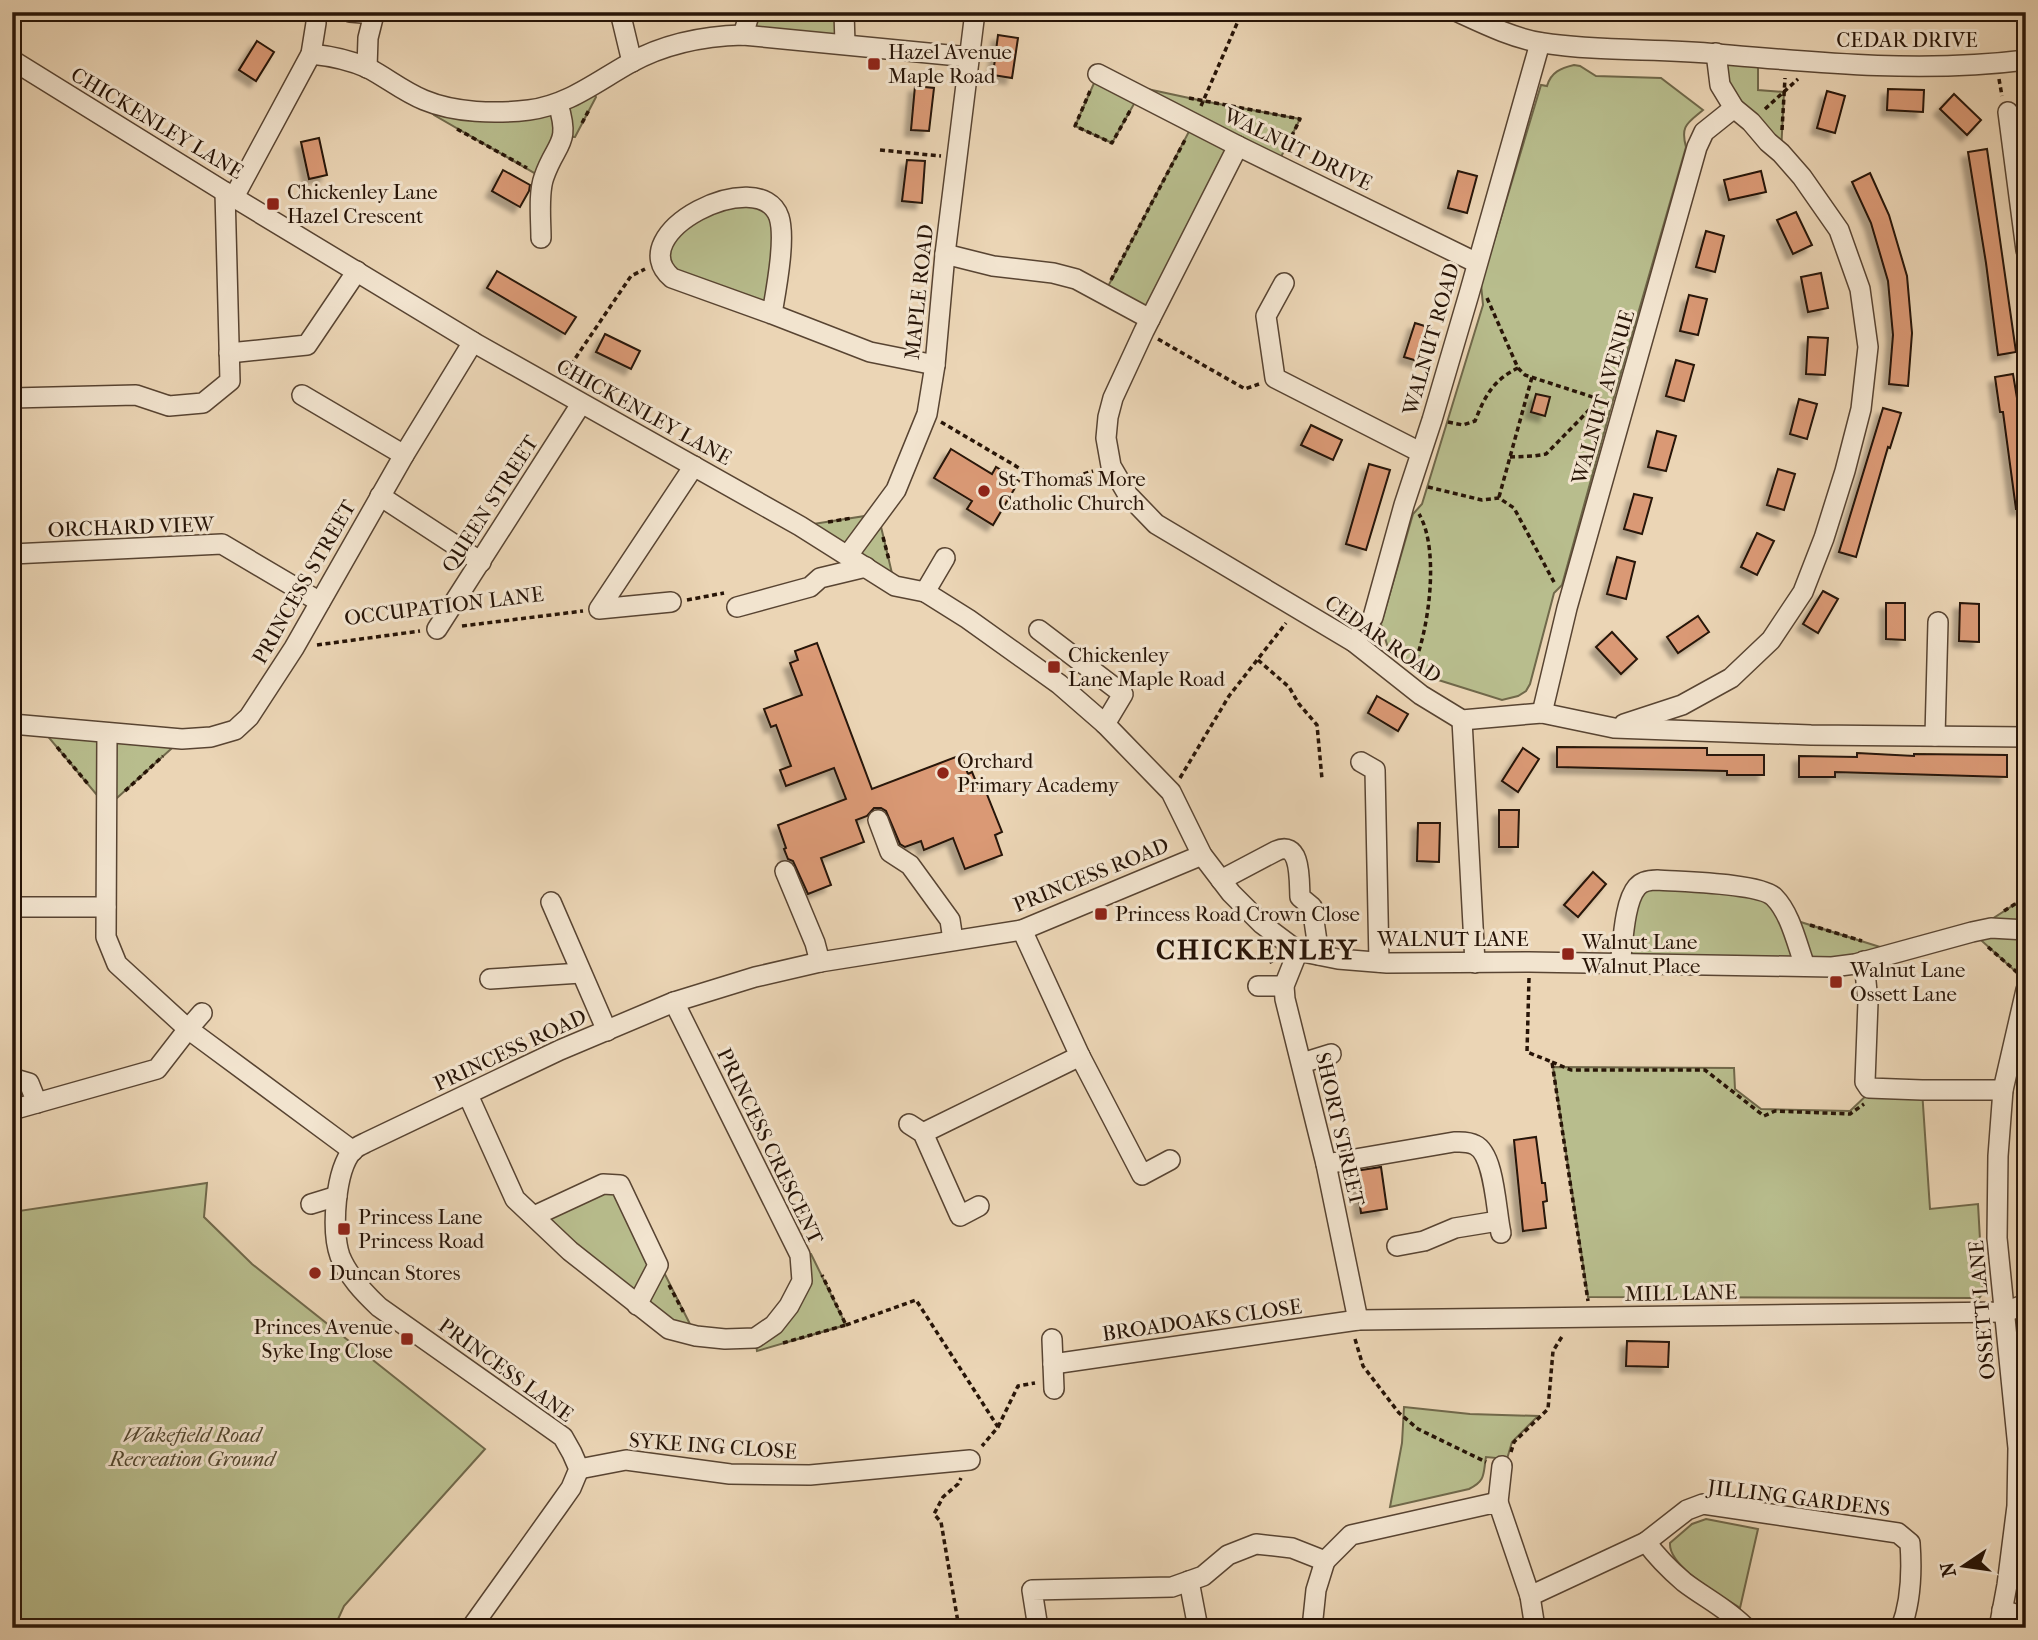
<svg xmlns="http://www.w3.org/2000/svg" width="2038" height="1640" font-family="'IM FELL French Canon',serif">
	<defs>
		<filter id="shadow"><feDropShadow dx="-6" dy="6" stdDeviation="2" flood-color="#0004"/></filter>
	</defs>
	<rect width="100%" height="100%" fill="#ebd5b5"/>
	<filter id="stains"><feTurbulence type="fractalNoise" baseFrequency=".00286" numOctaves="4"/><feColorMatrix values="0 0 0 0 .2 0 0 0 0 .09 0 0 0 0 .02 0 0 0 .5 -.17"/></filter>
	<radialGradient id="worn" r=".72"><stop offset=".6" stop-color="#630" stop-opacity="0"/><stop offset="1" stop-color="#630" stop-opacity=".3"/></radialGradient>
	<g fill="#b8bd8d" stroke="#70684a" stroke-width="2">
		<path d="M750 12H844L845 44 743 35Z"/>
		<path d="M1716 53 1758 58V90L1784 92 1781 153 1734 108Z"/>
		<path d="M1574 65 1580 66 1596 76 1661 78 1703 110C1688 123 1680 125 1686 147L1610 411 1562 585 1554 593 1530 684 1526 691 1518 696 1502 700 1432 678 1391 653 1388 648 1381 624 1413 514 1422 504 1483 305 1481 284 1541 85 1547 86C1551 72 1561 68 1574 65Z"/>
		<path d="M1098 74 1115 82 1203 101 1300 119 1277 165 1238 146 1150 319 1104 294 1194 122 1139 95 1112 143 1075 126Z"/>
		<path d="M590 88 596 97 575 137H564L543 178 434 115 425 101 481 112Z"/>
		<path d="M729 199 776 210 772 314 672 278 661 247Z"/>
		<path d="M878 514 895 586 800 526Z"/>
		<path d="M40 727 182 739 107 807Z"/>
		<path d="M1636 888H1751L1788 918 1896 952 1855 964 1620 965Z"/>
		<path d="M2026 897V981L1972 932Z"/>
		<path d="M1553 1067 1734 1068 1735 1089 1761 1109 1850 1111 1871 1091 1922 1090 1930 1209 1978 1204 1983 1293 1979 1298 1588 1297Z"/>
		<path d="M207 1183 204 1217 252 1264 485 1449 344 1606 334 1628H12V1212Z"/>
		<path d="M620 1185 696 1336 669 1329 534 1216Z"/>
		<path d="M811 1254 846 1325 757 1351 755 1338 789 1306 800 1255Z"/>
		<path d="M1404 1407 1470 1414 1538 1416 1512 1442 1507 1459 1486 1457C1483 1474 1486 1481 1469 1489L1390 1507 1402 1443Z"/>
		<path d="M1706 1519 1758 1529 1740 1608C1722 1596 1668 1567 1670 1543L1692 1524Z"/>
	</g>
	<g fill="#da9975" stroke="#271407" stroke-width="2" filter="url(#shadow)">
		<path d="M998 35 1018 38 1012 78 993 75Z"/>
		<path d="M257 41 274 52 256 81 239 70Z"/>
		<path d="M915 86 934 88 929 131 911 130Z"/>
		<path d="M1888 89 1924 90 1923 112 1887 110Z"/>
		<path d="M1827 91 1845 96 1835 133 1817 128Z"/>
		<path d="M1954 94 1981 120 1967 135 1940 109Z"/>
		<path d="M319 138 327 175 309 179 301 142Z"/>
		<path d="M1987 149 2016 352 1998 355 1986 263 1968 152Z"/>
		<path d="M907 160 925 161 922 203 902 201Z"/>
		<path d="M503 170 530 185 529 191 520 207 492 191Z"/>
		<path d="M1458 171 1477 176 1467 213 1448 208Z"/>
		<path d="M1761 171 1766 192 1729 200 1724 180Z"/>
		<path d="M1870 173 1889 215 1907 276 1912 333 1908 386 1889 384 1893 335 1888 281 1871 223 1852 182Z"/>
		<path d="M1796 212 1812 245 1793 254 1777 220Z"/>
		<path d="M1706 231 1724 236 1715 272 1696 267Z"/>
		<path d="M497 271 576 317 565 334 487 288Z"/>
		<path d="M1821 273 1828 308 1808 312 1801 277Z"/>
		<path d="M1689 295 1707 299 1698 335 1680 331Z"/>
		<path d="M1415 323 1431 328 1421 362 1404 357Z"/>
		<path d="M605 334 640 351 631 369 596 352Z"/>
		<path d="M1808 337 1828 338 1825 375 1806 374Z"/>
		<path d="M1676 360 1694 365 1684 401 1666 396Z"/>
		<path d="M2013 374 2022 428H2026V509H2016L2003 412H2000L1995 377Z"/>
		<path d="M1536 394 1550 397 1545 416 1531 412Z"/>
		<path d="M1799 399 1817 404 1807 439 1790 434Z"/>
		<path d="M1883 408 1901 413 1890 448 1888 447 1856 557 1839 552Z"/>
		<path d="M1311 425 1342 440 1333 460 1301 445Z"/>
		<path d="M1657 431 1676 436 1666 471 1648 467Z"/>
		<path d="M951 449 992 474 996 467 1019 481 993 525 967 509 972 501 934 478Z"/>
		<path d="M1369 464 1390 470 1366 550 1346 544Z"/>
		<path d="M1778 469 1795 474 1784 510 1767 505Z"/>
		<path d="M1634 494 1652 498 1642 534 1624 529Z"/>
		<path d="M1757 533 1774 541 1757 575 1741 567Z"/>
		<path d="M1617 557 1635 562 1626 599 1607 594Z"/>
		<path d="M1823 591 1838 599 1818 633 1803 624Z"/>
		<path d="M1886 603H1905V640L1886 639Z"/>
		<path d="M1960 603 1979 604V642L1959 641Z"/>
		<path d="M1698 616 1709 632 1678 653 1667 637Z"/>
		<path d="M1612 632 1637 659 1621 674 1596 647Z"/>
		<path d="M817 643 872 789 961 755 968 774 972 772 981 794 986 792 1002 832 995 835 1002 855 965 869 953 838 924 850 921 841 905 847 900 844 886 811 881 808H874L867 816 856 820 864 842 821 858 831 885 808 894 793 861 788 859 784 849 786 848 778 825 846 799 834 768 786 786 780 770 791 766 776 725 771 727 764 709 802 695 790 663 798 660 795 651Z"/>
		<path d="M1377 696 1408 714 1398 731 1368 713Z"/>
		<path d="M1557 747 1707 748V755H1764V775H1727V771L1557 767Z"/>
		<path d="M1523 748 1539 759 1518 792 1502 781Z"/>
		<path d="M1857 753 1914 756V754L2007 755V777L1835 772V777H1799V756L1857 757Z"/>
		<path d="M1499 810H1519L1518 847H1499Z"/>
		<path d="M1418 823H1440L1439 862 1417 861Z"/>
		<path d="M1593 872 1606 884 1578 917 1564 905Z"/>
		<path d="M1536 1137 1542 1183H1545L1547 1201 1543 1202 1546 1228 1523 1231 1514 1140Z"/>
		<path d="M1381 1167 1387 1209 1361 1213 1355 1171Z"/>
		<path d="M1627 1341 1669 1342 1668 1367 1626 1366Z"/>
	</g>
	<g fill="none" stroke-linecap="round" stroke-linejoin="round">
		<defs>
			<g id="minor">
				<path d="M350 12 374 14"/>
				<path d="M620 12 632 62"/>
				<path d="M844 12 845 44"/>
				<path d="M1458 12C1484 24 1515 39 1543 43 1601 52 1660 48 1718 54 1820 63 1924 73 2026 60"/>
				<path d="M743 35 750 12"/>
				<path d="M311 54C331 56 350 60 368 68 387 78 404 92 424 100 455 113 496 114 529 110 568 105 596 82 630 63 664 44 705 36 743 35L969 57"/>
				<path d="M12 60 225 192 473 342 800 526 895 586 925 592 968 619 1059 684 1105 724 1171 792 1202 855 1231 893 1262 924 1298 951 1338 959 1387 963 1529 962 1832 967 1855 964 1972 932 1991 928 2026 930"/>
				<path d="M367 68 368 38 374 14 377 12"/>
				<path d="M1098 74 1238 146 1477 263"/>
				<path d="M2008 112 2026 250"/>
				<path d="M1238 146 1144 331 1113 398 1108 417 1106 438 1111 466 1128 495 1156 524 1354 642 1421 695 1462 720 1542 713 1614 728 1811 735 2026 737"/>
				<path d="M234 197 311 54 316 23 315 12"/>
				<path d="M541 238C541 220 538 193 544 177 556 142 571 145 558 104"/>
				<path d="M945 254 993 266 1053 273 1076 279 1150 319"/>
				<path d="M1284 283 1266 316 1275 378 1420 452"/>
				<path d="M772 314C776 290 786 239 779 217 760 162 619 234 672 278L772 314 870 352 935 365"/>
				<path d="M229 353 307 345 357 271"/>
				<path d="M302 395 404 455"/>
				<path d="M12 398 136 395 169 406 203 403 230 381 225 192"/>
				<path d="M380 496 481 562"/>
				<path d="M12 554 222 544 320 602"/>
				<path d="M848 555 896 490 927 414 935 365 945 254 975 12"/>
				<path d="M925 592 945 558"/>
				<path d="M671 602 599 609 694 466"/>
				<path d="M737 607 810 587 820 578 866 567"/>
				<path d="M437 629 581 404"/>
				<path d="M1039 630 1123 694 1105 724"/>
				<path d="M1354 642 1373 617 1404 505 1432 420 1469 294 1540 43"/>
				<path d="M1542 713 1567 608 1697 147 1704 132 1734 108"/>
				<path d="M1462 720 1475 963"/>
				<path d="M12 724 182 739 211 737 235 730 249 717 294 648 404 455 473 342"/>
				<path d="M1624 724 1682 705 1731 678 1771 640 1803 592 1824 538 1845 471 1861 409 1868 347 1860 289 1839 230 1802 177 1781 153 1768 142 1751 122 1734 108 1720 85 1716 53"/>
				<path d="M107 733 106 937 117 964 188 1029 353 1151"/>
				<path d="M1935 736 1938 622"/>
				<path d="M1361 762 1375 770 1379 962"/>
				<path d="M878 820 890 852 910 865 950 920 953 940"/>
				<path d="M785 871 815 943 820 962"/>
				<path d="M1221 880 1276 851C1302 839 1299 882 1300 897L1312 907 1319 955"/>
				<path d="M551 902 607 1031"/>
				<path d="M12 907H106"/>
				<path d="M1022 930 1080 1056 1142 1175 1170 1160"/>
				<path d="M1298 951 1284 986 1285 999 1326 1164 1358 1320"/>
				<path d="M1864 961 1868 1002 1865 1082 1869 1088 1922 1090H2003"/>
				<path d="M1620 965C1623 944 1624 902 1637 887 1642 881 1650 880 1657 880 1682 882 1759 883 1774 897 1791 914 1797 945 1805 966"/>
				<path d="M490 979 581 973"/>
				<path d="M1258 986H1284"/>
				<path d="M1302 1063 1331 1054"/>
				<path d="M12 1078 29 1083 37 1103"/>
				<path d="M468 1095 515 1199 570 1251 669 1329 696 1336 725 1339 755 1338 774 1325 789 1306 802 1281 800 1255 674 1002"/>
				<path d="M12 1110 157 1069 188 1029 202 1013"/>
				<path d="M909 1124 923 1133 960 1216 979 1206"/>
				<path d="M923 1133 1080 1056"/>
				<path d="M1326 1164 1454 1142C1461 1142 1468 1141 1475 1145 1495 1154 1496 1213 1501 1233"/>
				<path d="M311 1204 337 1196"/>
				<path d="M534 1216 603 1184 620 1185 658 1265 637 1305"/>
				<path d="M1397 1246 1424 1241 1455 1228 1498 1221"/>
				<path d="M1052 1339 1054 1389"/>
				<path d="M1053 1364 1358 1320 2005 1312 2026 1304"/>
				<path d="M579 1469 626 1460 730 1474 810 1475 970 1460"/>
				<path d="M1498 1502 1502 1466"/>
				<path d="M1646 1542 1687 1510 1703 1504 1898 1533 1910 1543C1912 1570 1911 1602 1901 1628"/>
				<path d="M1189 1581 1198 1628"/>
				<path d="M1530 1596 1535 1628"/>
				<path d="M2002 1610 2026 1617"/>
				<path d="M471 1628 559 1505 571 1488 579 1469 572 1453 563 1437 379 1307C363 1292 348 1276 340 1256 331 1231 335 1170 353 1150 356 1147 363 1144 367 1142L560 1050 674 1002 755 977 820 962 1022 930 1202 855"/>
				<path d="M1038 1628 1032 1590 1172 1587 1203 1576 1228 1555 1256 1544 1292 1548 1325 1561 1351 1535 1498 1502 1530 1596 1646 1542C1657 1557 1670 1570 1684 1582 1705 1598 1728 1609 1746 1628"/>
				<path d="M1312 1628 1316 1590 1325 1561"/>
				<path d="M1999 1628 2007 1585 2017 1506 2018 1448 1997 1238 1998 1156 2003 1090 2026 990"/>
			</g>
		</defs>
		<use href="#minor" stroke="#584432" stroke-width="22"/>
		<g stroke="#271407" stroke-width="3.5" stroke-dasharray="5 3.5" stroke-linecap="butt">
			<path d="M1999 79 2002 96"/>
			<path d="M1090 91 1075 126 1112 143 1131 109"/>
			<path d="M1189 98 1300 119 1286 148"/>
			<path d="M1201 106 1242 12"/>
			<path d="M1765 109 1798 79"/>
			<path d="M582 123 590 108"/>
			<path d="M457 129 527 168"/>
			<path d="M1782 130 1785 78"/>
			<path d="M880 150 941 156"/>
			<path d="M1111 280 1186 138"/>
			<path d="M2026 282V283"/>
			<path d="M1487 298 1518 368 1525 375 1608 402"/>
			<path d="M1158 339 1245 389 1259 384"/>
			<path d="M566 372 631 276 645 269"/>
			<path d="M941 422 1048 485 1093 471"/>
			<path d="M1448 422 1463 425 1475 421C1485 396 1493 380 1518 368"/>
			<path d="M1510 457 1534 456 1546 454 1599 400"/>
			<path d="M1428 487 1482 500 1499 498 1514 508 1555 584"/>
			<path d="M1499 497 1532 377"/>
			<path d="M828 522 852 518"/>
			<path d="M883 537 889 560"/>
			<path d="M687 600 724 593"/>
			<path d="M462 626 583 611"/>
			<path d="M317 645 420 631"/>
			<path d="M1258 660 1289 687 1299 704 1317 725 1322 779"/>
			<path d="M1413 667C1429 631 1440 549 1419 514"/>
			<path d="M57 747 88 784"/>
			<path d="M1180 778 1229 696 1286 623"/>
			<path d="M125 791 163 756"/>
			<path d="M2004 911 2026 897"/>
			<path d="M1810 925 1862 941"/>
			<path d="M1988 947 2019 974"/>
			<path d="M1266 951 1273 966"/>
			<path d="M1529 978 1527 1052 1552 1062 1588 1301"/>
			<path d="M1552 1062 1571 1070H1705L1764 1116 1775 1111 1850 1114 1864 1104"/>
			<path d="M669 1285 685 1315"/>
			<path d="M846 1325 916 1300 998 1427 982 1446"/>
			<path d="M1355 1339 1363 1366 1399 1413 1418 1429 1486 1462"/>
			<path d="M783 1343 846 1325 822 1275"/>
			<path d="M998 1427 1018 1386 1035 1383"/>
			<path d="M1511 1452 1514 1442 1548 1409 1553 1351 1563 1335"/>
			<path d="M959 1628 941 1522 934 1514 943 1497 958 1484 961 1478"/>
		</g>
		<use href="#minor" stroke="#f2e4cf" stroke-width="19"/>
	</g>
	<g fill="#8f2418" stroke="#f2e4cf" stroke-width="2.5">
		<rect x="867" y="57" width="14" height="14" rx="3.5"/>
		<rect x="266" y="197" width="14" height="14" rx="3.5"/>
		<circle cx="984" cy="491" r="7"/>
		<rect x="1047" y="660" width="14" height="14" rx="3.5"/>
		<circle cx="943" cy="773" r="7"/>
		<rect x="1094" y="907" width="14" height="14" rx="3.5"/>
		<rect x="1561" y="947" width="14" height="14" rx="3.5"/>
		<rect x="1829" y="975" width="14" height="14" rx="3.5"/>
		<rect x="337" y="1222" width="14" height="14" rx="3.5"/>
		<circle cx="315" cy="1273" r="7"/>
		<rect x="400" y="1332" width="14" height="14" rx="3.5"/>
	</g>
	<g text-anchor="middle" dominant-baseline="central" stroke-width="6" stroke-linejoin="round" paint-order="stroke">
		<g font-size="21" fill="#271407" stroke="#f2e4cf">
			<text x="1907" y="40">CEDAR DRIVE</text>
			<text transform="translate(157 123) rotate(31)">CHICKENLEY LANE</text>
			<text transform="translate(1298 149) rotate(26)">WALNUT DRIVE</text>
			<text transform="translate(919 292) rotate(-84)">MAPLE ROAD</text>
			<text transform="translate(1431 339) rotate(-74)">WALNUT ROAD</text>
			<text transform="translate(1603 397) rotate(-74)">WALNUT AVENUE</text>
			<text transform="translate(644 412) rotate(29)">CHICKENLEY LANE</text>
			<text transform="translate(490 504) rotate(-57)">QUEEN STREET</text>
			<text transform="translate(131 527) rotate(-2)">ORCHARD VIEW</text>
			<text transform="translate(304 582) rotate(-60)">PRINCESS STREET</text>
			<text transform="translate(444 606) rotate(-7)">OCCUPATION LANE</text>
			<text transform="translate(1383 639) rotate(35)">CEDAR ROAD</text>
			<text transform="translate(1091 875) rotate(-22)">PRINCESS ROAD</text>
			<text x="1453" y="939">WALNUT LANE</text>
			<text transform="translate(510 1050) rotate(-25)">PRINCESS ROAD</text>
			<text transform="translate(1340 1129) rotate(77)">SHORT STREET</text>
			<text transform="translate(770 1146) rotate(64)">PRINCESS CRESCENT</text>
			<text transform="translate(1681 1293) rotate(-1)">MILL LANE</text>
			<text transform="translate(1982 1310) rotate(-95)">OSSETT LANE</text>
			<text transform="translate(1202 1320) rotate(-8)">BROADOAKS CLOSE</text>
			<text transform="translate(506 1370) rotate(36)">PRINCESS LANE</text>
			<text transform="translate(713 1446) rotate(4)">SYKE ING CLOSE</text>
			<text transform="translate(1799 1498) rotate(7)">JILLING GARDENS</text>
		</g>
		<g font-size="21" fill="#271407" stroke="#f2e4cf" text-anchor="start">
			<text x="888" y="52">Hazel Avenue<tspan x="888" dy="24">Maple Road</tspan></text>
			<text x="287" y="192">Chickenley Lane<tspan x="287" dy="24">Hazel Crescent</tspan></text>
			<text x="998" y="479">St Thomas More<tspan x="998" dy="24">Catholic Church</tspan></text>
			<text x="1068" y="655">Chickenley<tspan x="1068" dy="24">Lane Maple Road</tspan></text>
			<text x="957" y="761">Orchard<tspan x="957" dy="24">Primary Academy</tspan></text>
			<text x="1115" y="914">Princess Road Crown Close</text>
			<text x="1582" y="942">Walnut Lane<tspan x="1582" dy="24">Walnut Place</tspan></text>
			<text x="1850" y="970">Walnut Lane<tspan x="1850" dy="24">Ossett Lane</tspan></text>
			<text x="358" y="1217">Princess Lane<tspan x="358" dy="24">Princess Road</tspan></text>
			<text x="329" y="1273">Duncan Stores</text>
			<text x="393" y="1327" text-anchor="end">Princes Avenue<tspan x="393" dy="24">Syke Ing Close</tspan></text>
		</g>
		<g font-size="21" font-style="italic" fill="#52472f" stroke="#f2e4cf">
			<text x="192" y="1435">Wakefield Road<tspan x="192" dy="24">Recreation Ground</tspan></text>
		</g>
		<g font-size="28" font-weight="bold" letter-spacing="2" fill="#271407" stroke="#f2e4cf">
			<text x="1257" y="949">CHICKENLEY</text>
		</g>
	</g>
	<rect width="2038" height="1640" fill="none" stroke="#ebd5b5" stroke-width="42"/>
	<rect x="14" y="14" width="2010" height="1612" fill="none" stroke="#271407" stroke-width="3.5"/>
	<rect x="21" y="21" width="1996" height="1598" fill="none" stroke="#271407" stroke-width="2"/>
	<g transform="translate(1964 1566) rotate(257)" stroke="#f2e4cf" stroke-width="5" paint-order="stroke">
	<path d="M0-5L12 26L0 18L-12 26Z" fill="#271407"/>
	<text y="-10" font-size="19" font-weight="bold" text-anchor="middle" fill="#271407">N</text>
	</g>
	<rect width="100%" height="100%" filter="url(#stains)"/>
	<rect width="100%" height="100%" fill="url(#worn)"/>
</svg>
